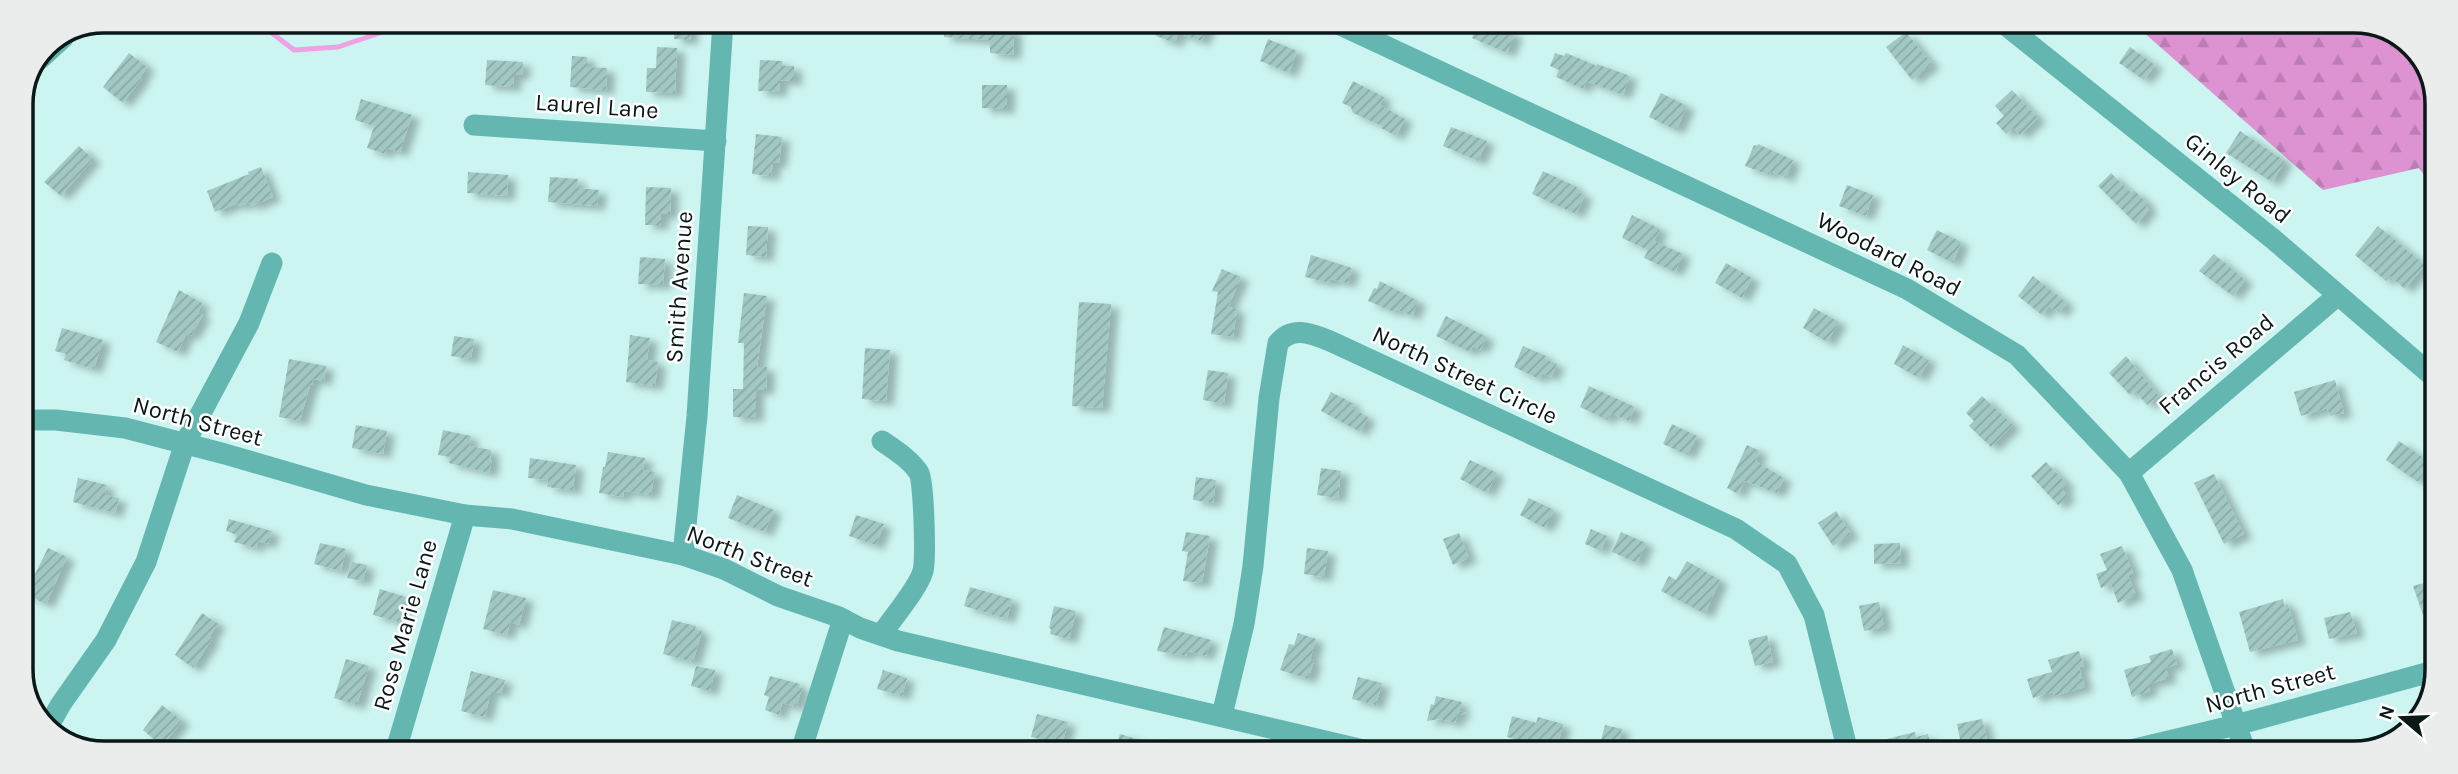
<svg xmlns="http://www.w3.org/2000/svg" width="2458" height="774" font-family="Karla,sans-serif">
	<defs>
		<pattern id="forest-firs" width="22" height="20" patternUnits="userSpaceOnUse" patternTransform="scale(1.75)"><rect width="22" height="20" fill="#dd92d2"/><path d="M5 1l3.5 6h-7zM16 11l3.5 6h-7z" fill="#bc7db4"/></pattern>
		<pattern id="building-hatch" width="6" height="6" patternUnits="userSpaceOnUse" patternTransform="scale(1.75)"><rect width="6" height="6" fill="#a1c8c4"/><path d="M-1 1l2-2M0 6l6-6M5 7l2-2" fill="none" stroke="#89aba8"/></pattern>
		<filter id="shadow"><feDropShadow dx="8" dy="4.5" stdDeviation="3.5" flood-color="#0004"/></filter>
	</defs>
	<rect width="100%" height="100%" fill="#ccf4f0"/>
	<path fill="url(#forest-firs)" d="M2134 24H2376L2420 53 2437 98 2436 191 2419 168 2323 190Z"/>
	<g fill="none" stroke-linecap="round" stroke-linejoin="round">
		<path stroke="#eea2e3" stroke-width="5" d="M256 21 294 50 338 47 386 31 390 21"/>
	</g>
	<g fill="url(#building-hatch)" filter="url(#shadow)">
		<path d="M675 22 691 23 690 40 674 39Z"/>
		<path d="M944 22H1002L1001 28 1014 29 1013 55 990 53V40L944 37Z"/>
		<path d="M1154 22H1209L1202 41 1178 33 1175 43 1156 36 1159 27 1153 25Z"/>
		<path d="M1478 23H1501L1499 27 1515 34 1507 53 1472 38Z"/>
		<path d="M1906 32 1932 64 1912 80 1886 47Z"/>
		<path d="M1268 39 1297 51 1289 73 1260 61Z"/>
		<path d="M657 47 677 48 675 93 646 92 647 68H656Z"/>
		<path d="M2130 47 2155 65 2144 80 2119 63Z"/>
		<path d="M129 53 147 67 140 77 142 78 123 103 103 87Z"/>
		<path d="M1555 53 1564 56 1566 53 1597 66V64L1630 76 1623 95 1586 81 1583 89 1556 77 1559 70 1550 66Z"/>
		<path d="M572 56 587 57V67L607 68 606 90 570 87Z"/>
		<path d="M487 60 523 62 522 75H514L513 87 485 85Z"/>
		<path d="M760 60 782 61V66H794V81L780 80 779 92 758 91Z"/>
		<path d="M1353 81 1384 97 1380 105 1405 119 1396 136 1381 128 1382 126 1353 113 1351 107 1342 103Z"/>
		<path d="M982 85H1007V109L982 108Z"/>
		<path d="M2012 90 2038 118 2020 135 2013 128 2006 134 1996 123 2004 116 1995 106Z"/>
		<path d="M1661 93 1687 106 1676 130 1649 117Z"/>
		<path d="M361 99 412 115 400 152 387 148 385 154 367 148 374 126 355 120Z"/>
		<path d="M1451 127 1487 141 1478 161 1443 146Z"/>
		<path d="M2240 131 2285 161 2272 182 2226 153Z"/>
		<path d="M756 134 782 137 779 163H773L771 176 752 174Z"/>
		<path d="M1758 144 1793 160 1786 178 1770 171 1769 175 1745 166 1754 145 1757 146Z"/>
		<path d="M79 146 93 159 61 196 44 182Z"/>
		<path d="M261 167 273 197 251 206 250 202 239 206 238 203 215 212 207 191 249 174 248 172Z"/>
		<path d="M1543 171 1577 187 1575 191 1585 195 1576 214 1532 194Z"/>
		<path d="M468 172 508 175 507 196 467 193Z"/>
		<path d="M2111 173 2131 193 2134 190 2148 204 2146 206 2149 210 2136 224 2098 186Z"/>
		<path d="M550 177 578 179 577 188 599 190 597 206 548 202Z"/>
		<path d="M1847 185 1873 195 1866 216 1839 206Z"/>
		<path d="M646 187 671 188 670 214H661V225H645Z"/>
		<path d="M1632 215 1660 229 1654 241 1683 254 1675 272 1644 258 1648 250 1622 238Z"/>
		<path d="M748 226 768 227 766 257 746 255Z"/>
		<path d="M2378 226 2425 265 2405 289 2390 276 2386 281 2355 255Z"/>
		<path d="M1937 230 1961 242 1953 263 1927 250Z"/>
		<path d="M2214 254 2245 280 2233 296 2199 271Z"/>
		<path d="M1311 255 1352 268 1348 283 1330 279V283L1305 277Z"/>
		<path d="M640 257 665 259 663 285 638 284Z"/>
		<path d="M1726 263 1752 278 1742 298 1715 283Z"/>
		<path d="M1222 269 1241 277 1228 307 1237 309 1233 337 1211 334 1218 292 1212 291Z"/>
		<path d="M2033 276 2067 303 2059 313 2049 306 2042 315 2018 296Z"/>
		<path d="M1380 281 1418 301 1412 316 1396 309 1394 312 1368 301 1374 288 1377 289Z"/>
		<path d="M179 290 202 303 198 313 203 315 191 336 186 334 178 352 156 342Z"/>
		<path d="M744 293 767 296 757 367H767L766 390H756V417H733V389H743L744 343H738Z"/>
		<path d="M1079 302 1111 304 1102 408 1072 406Z"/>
		<path d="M1814 308 1839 322 1827 342 1803 328Z"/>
		<path d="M1446 316 1487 337 1480 350 1473 346 1470 352 1436 336Z"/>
		<path d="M62 328 103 340 94 369 64 360 66 354 55 351Z"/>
		<path d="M630 335 650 338 647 360 658 362 655 386 626 382Z"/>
		<path d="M454 336 474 339 471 359 451 356Z"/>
		<path d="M1903 345 1929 360 1919 378 1894 364Z"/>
		<path d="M1523 346 1546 356 1545 359 1557 364 1551 377 1542 373 1539 379 1514 367Z"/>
		<path d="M865 348 890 350 886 401 862 399Z"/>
		<path d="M2126 356 2159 396 2147 405 2135 391 2130 395 2109 373Z"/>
		<path d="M289 359 326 366 324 381 313 379 312 385H310L300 421 279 417Z"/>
		<path d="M1208 370 1228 373 1224 404 1203 400Z"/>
		<path d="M2335 380 2344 413 2330 416 2327 408 2301 416 2294 392Z"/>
		<path d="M1589 386 1635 407 1629 421 1611 413 1607 420 1580 407Z"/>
		<path d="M1331 392 1354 404 1351 408 1368 417 1360 432 1321 411Z"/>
		<path d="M1982 396 2013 425 1991 447 1969 426 1974 421 1966 413Z"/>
		<path d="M1672 424 1697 436 1687 455 1663 444Z"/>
		<path d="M356 425 387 431 383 454 352 448Z"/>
		<path d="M443 430 471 436 469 446 491 450 490 459H492L489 473 449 463 450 457 438 455Z"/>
		<path d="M2399 441 2431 463 2418 482 2386 460Z"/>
		<path d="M1747 445 1760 451 1755 461 1784 478 1777 493 1744 481 1738 494 1727 488Z"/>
		<path d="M608 452 645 458 643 470 655 472 651 495 624 491 623 497 599 493 603 467H605Z"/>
		<path d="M530 458 576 465 573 490 547 487 548 480 528 478Z"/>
		<path d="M1470 460 1497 473 1487 493 1460 479Z"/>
		<path d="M2046 462 2067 484 2062 489 2068 495 2058 505 2031 476Z"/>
		<path d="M1321 468 1341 471 1338 498 1317 495Z"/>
		<path d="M2214 474 2244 534 2224 544 2194 483Z"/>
		<path d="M1196 477 1216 480 1213 503 1193 500Z"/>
		<path d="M78 478 107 485 105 495 119 498 115 513 73 502Z"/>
		<path d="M737 495 774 510 765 532 728 518Z"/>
		<path d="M1529 498 1554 510 1545 528 1520 515Z"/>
		<path d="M1836 511 1851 534 1833 546 1818 523Z"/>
		<path d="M856 515 884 524 876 545 849 536Z"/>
		<path d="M229 519 272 531 268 544 258 541 256 548 234 542 237 535 226 531Z"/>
		<path d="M1591 529 1607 536 1601 551 1585 544Z"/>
		<path d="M1186 532 1210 536 1202 583 1183 581 1188 552 1182 551Z"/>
		<path d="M1621 532 1646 543 1637 563 1612 552Z"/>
		<path d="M1459 533 1469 558 1453 565 1443 539Z"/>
		<path d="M320 543 346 549 341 571 314 564Z"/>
		<path d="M1900 543 1901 563 1874 564V544Z"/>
		<path d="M2122 546 2133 573 2128 575 2136 595 2118 603 2111 584 2101 588 2096 574 2107 570 2100 554Z"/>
		<path d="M48 548 67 557 46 604 25 594Z"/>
		<path d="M1307 548 1328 551 1324 577 1304 574Z"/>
		<path d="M1687 561 1720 580 1705 614 1661 591 1669 576 1676 580Z"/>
		<path d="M352 562 367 565 363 581 347 578Z"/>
		<path d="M2435 580 2434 612 2423 615 2413 586Z"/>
		<path d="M970 587 1012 599 1007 619 964 606Z"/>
		<path d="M380 589 406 597 399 622 373 615Z"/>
		<path d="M493 590 526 598 519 625 510 622 507 635 483 629Z"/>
		<path d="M2283 599 2284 605 2288 604 2298 640 2250 652 2239 612Z"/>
		<path d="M1879 602 1884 627 1864 631 1859 606Z"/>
		<path d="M1054 606 1076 611 1069 639 1050 634 1051 629 1049 628Z"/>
		<path d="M2350 612 2357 633 2329 639 2324 618Z"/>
		<path d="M202 613 218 624 209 637 212 639 193 668 175 655Z"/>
		<path d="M672 620 696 626 695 629 702 631 693 662 663 654Z"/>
		<path d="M1164 627 1211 640 1206 656 1187 651 1186 656 1157 651Z"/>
		<path d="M1298 633 1316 639 1310 660 1314 661 1308 679 1280 670 1289 644 1294 645Z"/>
		<path d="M1767 635 1773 662 1755 666 1748 640Z"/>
		<path d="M2172 649 2177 664 2166 668 2169 678 2148 684 2150 691 2132 697 2124 670 2151 662 2149 656Z"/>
		<path d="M2079 651 2084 666 2079 667 2085 687 2054 696 2053 692 2033 698 2027 679 2052 672 2048 660Z"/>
		<path d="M346 659 369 666 357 705 334 698Z"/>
		<path d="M696 666 715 670 710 691 691 686Z"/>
		<path d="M883 670 907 678 902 696 877 689Z"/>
		<path d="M471 671 505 680 501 693 491 691 485 717 461 711Z"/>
		<path d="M770 676 800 684 799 687 802 688 796 707 782 703 779 715 765 710 769 697 764 695Z"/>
		<path d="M1358 677 1382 683 1376 705 1352 699Z"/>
		<path d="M1436 696 1462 702 1459 711 1467 713 1458 715 1455 723 1440 719 1427 721 1431 704 1434 705Z"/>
		<path d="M162 705 182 721 162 746 143 730Z"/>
		<path d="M1037 714 1068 722 1062 745 1031 737Z"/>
		<path d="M1512 716 1536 723 1538 717 1563 724 1558 745 1533 739 1532 744 1507 737Z"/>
		<path d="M1982 719 1987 739 1961 744 1957 724Z"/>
		<path d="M1605 725 1622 729 1616 752H1598Z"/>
		<path d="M1915 732 1916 737 1928 734 1932 750 1922 752H1891L1887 739Z"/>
		<path d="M1120 734 1166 748 1165 751H1115Z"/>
	</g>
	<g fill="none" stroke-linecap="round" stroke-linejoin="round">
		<g stroke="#64b7b0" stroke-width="21">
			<path d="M1336 23 1907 289 2017 355 2129 473 2182 570 2246 753"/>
			<path d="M2003 23 2273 239 2436 379"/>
			<path d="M40 59 64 37"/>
			<path d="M474 125 716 141"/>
			<path d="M21 420H56L125 428 225 454 366 495 465 515 512 519 683 555 724 569 778 596 839 617 860 628 898 641 1372 752"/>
			<path d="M2129 473 2337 296"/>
			<path d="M683 555 697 416 723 22"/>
			<path d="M881 635C891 620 919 587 923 571 926 560 924 482 919 473 911 460 895 450 882 441"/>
			<path d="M1222 715 1244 624 1253 566 1269 398 1278 343C1293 325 1312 334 1330 341L1736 529 1787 564 1814 615 1848 752"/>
			<path d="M48 727 61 704 106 640 146 562 185 443 249 323 272 263"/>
			<path d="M396 750 465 515"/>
			<path d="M801 751 843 619"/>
			<path d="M2118 753 2236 725 2434 671"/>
		</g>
	</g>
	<g text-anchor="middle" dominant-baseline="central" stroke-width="5" stroke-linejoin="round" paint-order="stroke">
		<g font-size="24" fill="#0a1918" stroke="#fff">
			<text transform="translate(597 106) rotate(4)">Laurel Lane</text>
			<text transform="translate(2238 178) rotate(39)">Ginley Road</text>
			<text transform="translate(1889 254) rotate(27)">Woodard Road</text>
			<text transform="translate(679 287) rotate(-86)">Smith Avenue</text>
			<text transform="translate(2216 364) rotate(-40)">Francis Road</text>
			<text transform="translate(1465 375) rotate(25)">North Street Circle</text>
			<text transform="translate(198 421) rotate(15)">North Street</text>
			<text transform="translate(750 556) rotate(21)">North Street</text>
			<text transform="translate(405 625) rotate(-74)">Rose Marie Lane</text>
			<text transform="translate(2270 688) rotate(-15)">North Street</text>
		</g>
	</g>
	<path d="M0 0H2458V774H0ZM104 33H2354A71 71 0 0 1 2425 104V670A71 71 0 0 1 2354 741H104A71 71 0 0 1 33 670V104A71 71 0 0 1 104 33Z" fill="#ebeded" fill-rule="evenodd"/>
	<path fill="none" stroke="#0a1918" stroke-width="3.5" d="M104 33H2354A71 71 0 0 1 2425 104V670A71 71 0 0 1 2354 741H104A71 71 0 0 1 33 670V104A71 71 0 0 1 104 33Z"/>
	<g transform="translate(2402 718) rotate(289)" stroke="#ffffff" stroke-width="5" paint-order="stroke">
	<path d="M0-5L12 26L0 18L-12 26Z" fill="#0a1918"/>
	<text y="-10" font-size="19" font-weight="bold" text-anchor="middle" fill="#0a1918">N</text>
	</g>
</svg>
